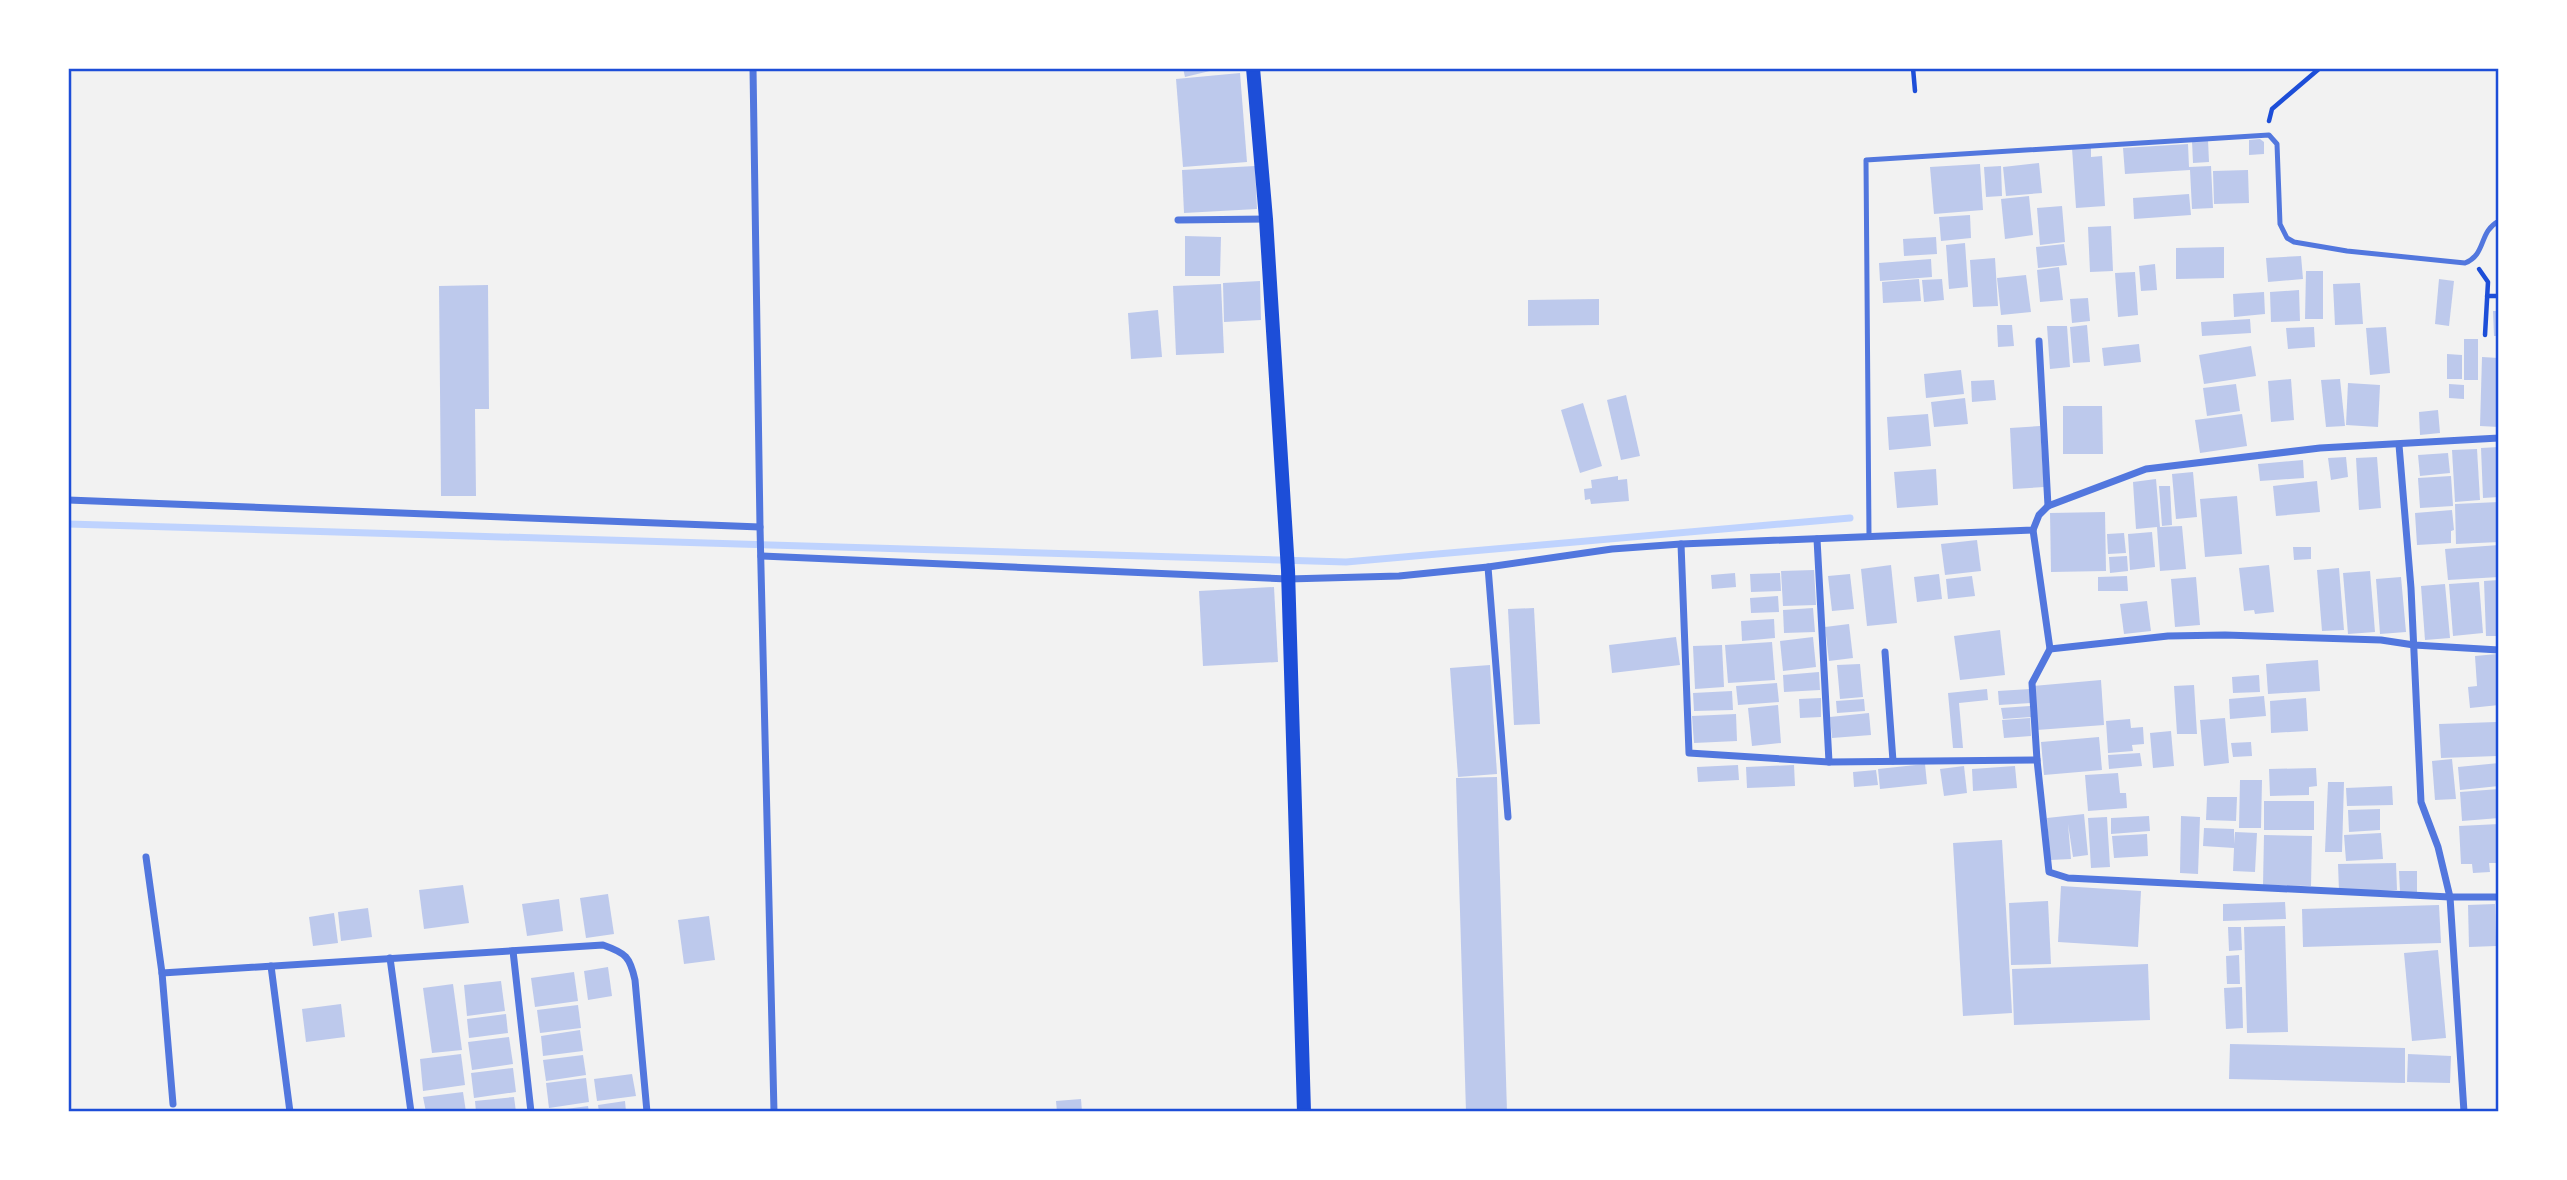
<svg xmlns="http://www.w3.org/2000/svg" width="2567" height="1180" font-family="'Alegreya Sans',sans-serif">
	<rect width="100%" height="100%" fill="#f2f2f2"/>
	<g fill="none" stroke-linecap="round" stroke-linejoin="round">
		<path stroke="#bfd3fe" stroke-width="7" d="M68 524 1346 562 1850 518"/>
	</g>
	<g fill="#bdc9ec">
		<path d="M1183 68H1218V69L1185 77Z"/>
		<path d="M1240 73 1247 162 1183 167 1176 79Z"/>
		<path d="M2260 139 2264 142V154L2249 155V140Z"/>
		<path d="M2208 140 2209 162 2193 163 2192 141Z"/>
		<path d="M2188 144 2189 167 2211 166 2213 208 2192 209 2190 170 2125 174 2123 148Z"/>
		<path d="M2091 147V157L2102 156 2105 206 2076 208 2072 148Z"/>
		<path d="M2039 163 2042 193 2006 196 2003 167Z"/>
		<path d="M1980 164 1983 210 1934 214 1930 167Z"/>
		<path d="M1255 166 1257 209 1184 213 1182 170Z"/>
		<path d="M2001 166 2002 196 1986 197 1984 167Z"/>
		<path d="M2248 170 2249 203 2214 204 2213 171Z"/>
		<path d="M2189 194 2191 215 2134 219 2133 198Z"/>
		<path d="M2029 196 2033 235 2005 239 2001 199Z"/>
		<path d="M2062 206 2065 242 2040 245 2037 208Z"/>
		<path d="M1970 215 1971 238 1941 241 1939 217Z"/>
		<path d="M2111 226 2113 271 2090 272 2088 227Z"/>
		<path d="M1185 236 1221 237 1220 276H1185Z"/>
		<path d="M1936 237 1937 254 1904 256 1903 239Z"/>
		<path d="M1965 243 1968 287 1949 289 1946 245Z"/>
		<path d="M2064 244 2067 265 2038 268 2036 247Z"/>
		<path d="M2224 247V278L2176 279V248Z"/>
		<path d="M2301 256 2303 279 2268 282 2266 258Z"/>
		<path d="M1995 258 1998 306 1973 307 1970 260Z"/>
		<path d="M1931 259 1932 277 1880 281 1879 263Z"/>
		<path d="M2155 264 2157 290 2141 291 2139 266Z"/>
		<path d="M2059 267 2063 300 2040 302 2037 270Z"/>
		<path d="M2306 271H2323V319H2305Z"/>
		<path d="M2135 272 2138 315 2118 317 2115 273Z"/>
		<path d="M2026 275 2031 312 2001 315 1997 278Z"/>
		<path d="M1919 279 1921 301 1883 303 1882 282Z"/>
		<path d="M1942 279 1944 300 1924 302 1922 280Z"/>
		<path d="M2439 279 2454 281 2449 326 2435 324Z"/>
		<path d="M1260 281 1261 320 1224 322 1223 283Z"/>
		<path d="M2360 283 2363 324 2335 325 2333 284Z"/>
		<path d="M1221 284 1224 353 1176 355 1173 286Z"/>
		<path d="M488 285 489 409H475L476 496H441L439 286Z"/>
		<path d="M2299 290 2300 321 2271 322 2270 292Z"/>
		<path d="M2264 292 2265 314 2234 317 2233 294Z"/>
		<path d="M2088 298 2090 321 2072 323 2070 299Z"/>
		<path d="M1599 299V325L1528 326V300Z"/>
		<path d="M1158 310 1162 357 1131 359 1128 313Z"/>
		<path d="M2493 311H2499V336H2494Z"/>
		<path d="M2250 319 2251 333 2202 336 2201 322Z"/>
		<path d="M1997 325H2012L2014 346 1998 347Z"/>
		<path d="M2087 325 2090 362 2073 363 2070 327Z"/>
		<path d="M2047 326H2067L2070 367 2050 369Z"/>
		<path d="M2314 327 2315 347 2288 349 2286 328Z"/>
		<path d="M2386 327 2390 373 2370 375 2366 328Z"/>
		<rect x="2464" y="339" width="14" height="41"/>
		<path d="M2139 344 2141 362 2104 366 2102 348Z"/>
		<path d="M2251 346 2256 376 2204 384 2199 355Z"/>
		<path d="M2447 354 2462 355V379H2447Z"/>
		<path d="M2482 357 2499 358V427L2480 426Z"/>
		<path d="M1961 370 1964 394 1926 398 1924 374Z"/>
		<path d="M2291 379 2294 420 2271 422 2268 381Z"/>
		<path d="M2340 379 2345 426 2326 427 2321 380Z"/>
		<path d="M1994 380 1996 400 1972 402 1971 381Z"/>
		<path d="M2348 383 2380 385 2378 427 2346 425Z"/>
		<path d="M2236 384 2240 411 2207 416 2203 388Z"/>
		<path d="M2449 384 2464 385V399L2449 398Z"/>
		<path d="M1626 395 1640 456 1621 460 1607 400Z"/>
		<path d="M1965 398 1968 424 1934 427 1931 402Z"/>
		<path d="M1583 403 1602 466 1580 473 1561 410Z"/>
		<path d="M2063 406H2102L2103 454H2063Z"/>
		<path d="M2438 410 2440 433 2420 435 2419 412Z"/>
		<path d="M1928 414 1931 446 1889 450 1887 417Z"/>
		<path d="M2242 414 2247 446 2200 453 2195 420Z"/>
		<path d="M2040 426 2044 487 2013 489 2010 428Z"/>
		<path d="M2499 447V497L2483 498 2481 448Z"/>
		<path d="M2477 449 2480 500 2455 502 2452 450Z"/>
		<path d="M2448 453 2450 473 2420 476 2418 455Z"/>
		<path d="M2346 457 2348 477 2331 480 2328 458Z"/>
		<path d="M2377 457 2381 508 2359 510 2356 458Z"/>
		<path d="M2303 460 2304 478 2260 481 2258 464Z"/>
		<path d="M1936 469 1938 505 1897 508 1894 472Z"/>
		<path d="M2193 472 2197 517 2176 519 2172 474Z"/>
		<path d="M1618 476V480L1627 479 1629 501 1591 504 1590 499 1585 500 1584 489 1592 488 1591 480Z"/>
		<path d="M2451 476 2453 506 2420 508 2418 478Z"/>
		<path d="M2156 479 2160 527 2182 526 2186 569 2160 571 2157 527 2136 529 2133 482Z"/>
		<path d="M2317 481 2320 512 2276 516 2273 486Z"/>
		<path d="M2159 486H2170L2172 525 2162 526Z"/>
		<path d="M2237 496 2242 554 2205 557 2200 499Z"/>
		<path d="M2499 502V542L2456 544 2455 504Z"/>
		<path d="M2452 510 2454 530 2451 531V543L2417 545 2415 513Z"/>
		<path d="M2105 512 2106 571 2051 572 2050 513Z"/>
		<path d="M2152 532 2155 567 2130 570 2128 534Z"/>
		<path d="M2124 533 2126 553 2108 554 2107 534Z"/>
		<path d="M1977 540 1981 571 1945 575 1941 544Z"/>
		<path d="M2499 545V577L2448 580 2445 549Z"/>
		<path d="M2293 547H2311V559L2294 560Z"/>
		<path d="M2127 556 2128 571 2110 573 2109 557Z"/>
		<path d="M1891 565 1897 623 1867 626 1861 569Z"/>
		<path d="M2269 565 2274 612 2255 614 2254 610 2244 611 2239 568Z"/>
		<path d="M2339 568 2344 630 2322 631 2317 570Z"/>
		<path d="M1814 570 1816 605 1783 606 1781 571Z"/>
		<path d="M2370 571 2375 632 2348 634 2343 573Z"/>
		<path d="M1735 573 1736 587 1712 589 1711 575Z"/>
		<path d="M1780 573 1781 591 1751 592 1750 574Z"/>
		<path d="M1850 574 1854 609 1832 611 1828 576Z"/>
		<path d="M1939 574 1942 599 1917 602 1914 577Z"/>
		<path d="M1972 576 1975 596 1948 599 1946 579Z"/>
		<path d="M2127 576 2128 591H2098V577Z"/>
		<path d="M2196 577 2200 625 2175 627 2171 579Z"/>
		<path d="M2401 577 2406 632 2380 634 2376 579Z"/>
		<path d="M2499 580V636H2486L2484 581Z"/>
		<path d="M2479 582 2483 633 2453 636 2449 584Z"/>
		<path d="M2445 584 2450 638 2425 640 2421 586Z"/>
		<path d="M1274 587 1278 662 1203 666 1199 591Z"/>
		<path d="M1778 596 1779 612 1751 613 1750 598Z"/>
		<path d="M2147 601 2151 631 2124 634 2120 604Z"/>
		<path d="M1534 608 1540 724 1514 725 1508 609Z"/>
		<path d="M1813 608 1815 632 1784 633 1783 610Z"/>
		<path d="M1774 619 1775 638 1742 641 1741 621Z"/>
		<path d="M1849 624 1853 658 1829 661 1825 627Z"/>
		<path d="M2000 630 2005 675 1960 680 1954 636Z"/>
		<path d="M1676 637 1680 665 1612 673 1609 645Z"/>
		<path d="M1813 637 1816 667 1783 671 1780 641Z"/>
		<path d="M1772 642 1775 680 1728 683 1725 645Z"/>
		<path d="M1722 645 1724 687 1695 689 1693 646Z"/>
		<path d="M2497 654 2499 705 2470 708 2468 687 2477 686 2475 656Z"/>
		<path d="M2318 660 2320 691 2268 694 2266 664Z"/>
		<path d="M1860 664 1863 697 1840 699 1837 665Z"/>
		<path d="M1490 665 1497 774 1458 777 1450 668Z"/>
		<path d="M1819 672 1820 690 1784 692 1783 675Z"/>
		<path d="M2259 675 2260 692 2233 693 2232 677Z"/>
		<path d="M2101 680 2104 725 2037 730 2033 686Z"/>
		<path d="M1777 683 1779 702 1738 705 1736 686Z"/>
		<path d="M2194 685 2197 734H2177L2174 686Z"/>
		<path d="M1987 689 1988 700 1959 703 1963 748H1953L1948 693Z"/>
		<path d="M2030 689 2031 703 1999 705 1998 691Z"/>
		<path d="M1732 691 1733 710 1694 711 1693 693Z"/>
		<path d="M2264 696 2266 716 2230 719 2229 699Z"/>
		<path d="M1821 698V717L1800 718 1799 699Z"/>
		<path d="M2306 698 2308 731 2271 733 2270 701Z"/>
		<path d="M1864 699 1865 711 1837 713 1836 701Z"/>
		<path d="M1778 705 1781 743 1752 746 1748 708Z"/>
		<path d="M2030 706 2031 717 2003 719 2001 708Z"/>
		<path d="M1869 713 1871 735 1832 738 1830 717Z"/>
		<path d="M1736 714 1737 741 1694 743 1692 716Z"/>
		<path d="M2030 718 2031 736 2004 738 2002 720Z"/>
		<path d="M2225 718 2229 763 2204 766 2200 720Z"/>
		<path d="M2130 719 2131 728 2143 727 2144 744 2132 745 2133 751 2108 753 2106 721Z"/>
		<path d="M2496 722 2497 756 2441 758 2439 724Z"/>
		<path d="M2171 731 2174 766 2153 768 2150 733Z"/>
		<path d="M2099 737 2102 770 2044 775 2041 742Z"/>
		<path d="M2251 742 2252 756 2233 757 2231 743Z"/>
		<path d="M2140 753 2142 766 2109 769 2108 755Z"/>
		<path d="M2452 759 2456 799 2435 800 2432 761Z"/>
		<path d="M2499 763V786L2460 790 2458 767Z"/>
		<path d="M1925 764 1927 784 1880 789 1878 769Z"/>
		<path d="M1738 765 1739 780 1698 782 1697 767Z"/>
		<path d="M1794 765 1795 786 1747 788 1746 767Z"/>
		<path d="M1964 766 1967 793 1944 796 1940 769Z"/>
		<path d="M2015 766 2017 788 1973 791 1972 769Z"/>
		<path d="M2316 768 2317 786 2309 787V795L2270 796 2269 769Z"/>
		<path d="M1876 770 1878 785 1854 787 1853 772Z"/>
		<path d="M2118 773 2120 793H2126L2127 808 2088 811 2085 775Z"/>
		<path d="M1497 777 1507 1112H1466L1456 778Z"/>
		<path d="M2240 780H2262L2261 828H2239Z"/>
		<path d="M2328 782H2344L2342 852H2325Z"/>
		<path d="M2392 786 2393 805 2347 806 2346 788Z"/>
		<path d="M2499 789V818L2462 821 2460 792Z"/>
		<path d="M2207 797H2237L2236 821 2206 820Z"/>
		<rect x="2264" y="801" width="50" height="29"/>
		<path d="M2380 809V830L2349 832 2348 810Z"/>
		<path d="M2084 814 2088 855 2073 857 2068 824 2071 859 2050 860 2047 818Z"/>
		<path d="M2149 816 2150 831 2111 834V818Z"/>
		<path d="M2181 816 2200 817 2198 874 2180 873Z"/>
		<path d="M2107 817 2110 867 2091 868 2088 818Z"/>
		<path d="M2499 824V863H2489L2490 872 2473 873 2472 864H2461L2459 826Z"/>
		<path d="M2204 828 2234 829V844L2235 832 2257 833 2255 872 2233 871 2234 848 2203 846Z"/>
		<path d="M2381 833 2383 859 2346 861 2344 835Z"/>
		<path d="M2147 834 2148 856 2114 858 2112 836Z"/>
		<path d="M2264 835 2312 836 2311 886 2263 885Z"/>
		<path d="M2002 840 2012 1013 1963 1016 1953 843Z"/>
		<path d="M2396 863 2397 890 2339 891 2338 864Z"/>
		<path d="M2399 871H2417V892H2400Z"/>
		<path d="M463 885 469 923 424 929 419 890Z"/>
		<path d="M2061 886 2141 891 2138 947 2058 942Z"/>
		<path d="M608 894 614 934 586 938 580 898Z"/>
		<path d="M559 899 563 931 527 936 522 904Z"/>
		<path d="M2048 901 2051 964 2011 965 2009 903Z"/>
		<path d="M2285 902 2286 919 2223 921V904Z"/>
		<path d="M2495 904 2496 946 2469 947 2468 905Z"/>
		<path d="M2439 905 2441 943 2303 947 2302 909Z"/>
		<path d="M368 908 372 937 341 941 338 912Z"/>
		<path d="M334 913 338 943 313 946 309 917Z"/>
		<path d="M709 916 715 960 684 964 678 920Z"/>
		<path d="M2285 926 2288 1032 2247 1033 2244 927Z"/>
		<path d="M2228 927H2241L2242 950 2229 951Z"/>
		<path d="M2438 950 2446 1038 2412 1041 2404 953Z"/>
		<path d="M2239 955 2240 984H2227L2226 956Z"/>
		<path d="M2148 964 2150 1020 2014 1025 2012 969Z"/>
		<path d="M608 967 612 996 588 1000 584 971Z"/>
		<path d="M574 972 578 1001 535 1007 531 978Z"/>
		<path d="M501 981 505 1011 467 1016 464 985Z"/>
		<path d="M453 984 462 1050 432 1053 423 988Z"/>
		<path d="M2242 987 2243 1028 2226 1029 2224 988Z"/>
		<path d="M341 1004 345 1037 306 1042 302 1009Z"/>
		<path d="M578 1005 581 1028 540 1033 537 1010Z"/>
		<path d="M506 1014 508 1033 469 1038 467 1019Z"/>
		<path d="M580 1030 583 1051 543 1056 541 1036Z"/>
		<path d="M509 1037 513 1064 472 1070 468 1042Z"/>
		<path d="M2230 1044 2405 1048V1083L2229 1079Z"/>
		<path d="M461 1054 465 1085 423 1091 420 1059Z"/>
		<path d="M2408 1054 2451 1056 2450 1083 2407 1082Z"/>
		<path d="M583 1055 586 1075 546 1081 543 1060Z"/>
		<path d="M513 1068 516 1092 474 1098 471 1073Z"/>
		<path d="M632 1074 636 1096 597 1101 594 1079Z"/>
		<path d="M586 1078 589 1102 549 1108 546 1083Z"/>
		<path d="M463 1092 466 1112H426L423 1097Z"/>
		<path d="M514 1097 516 1112H476L475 1101Z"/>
		<path d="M1081 1099 1082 1112H1057L1056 1101Z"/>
		<path d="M625 1101 626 1112H599L598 1105Z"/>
		<path d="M588 1106 589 1112H559V1110Z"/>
	</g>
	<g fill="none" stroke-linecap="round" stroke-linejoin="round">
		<g stroke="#1d4ed8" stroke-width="4.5">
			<path d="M1913 68 1915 91"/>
			<path d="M2269 121 2272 109 2320 68"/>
			<path d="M2479 269 2488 282 2485 335"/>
			<path d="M2487 296H2499"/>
		</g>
		<path stroke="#5277de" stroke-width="5" d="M1869 536 1866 160 2269 135 2277 144 2280 224 2287 238 2294 242 2347 251 2465 263C2487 254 2478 232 2499 221"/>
		<g stroke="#5277de" stroke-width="7">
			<path d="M753 68 760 527 774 1112"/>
			<path d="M1178 220 1266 219"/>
			<path d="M2039 341 2048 506"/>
			<path d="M2399 445 2411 588 2421 802 2438 847 2450 897 2464 1112"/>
			<path d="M68 500 760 527"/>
			<path d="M2033 530 2050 649 2032 683 2037 760 2049 872 2068 878 2450 897H2499"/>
			<path d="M1817 539 1829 762"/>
			<path d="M1681 544 1689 753 1829 762 2037 760"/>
			<path d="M761 556 1288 579 1399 576 1488 567 1612 549 1681 544 2033 530 2039 515 2048 506 2146 469 2320 448 2499 438"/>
			<path d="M1488 567 1508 817"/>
			<path d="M2050 649 2168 636 2225 635 2381 640 2414 645 2499 650"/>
			<path d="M1885 652 1893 761"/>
			<path d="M146 857 162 973 173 1104"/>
			<path d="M513 951 531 1112"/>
			<path d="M390 958 411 1112"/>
			<path d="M271 966 290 1112"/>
			<path d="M162 973 603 945C626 953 630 957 635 980L647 1112"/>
		</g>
		<path stroke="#1d4ed8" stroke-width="14" d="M1253 68 1266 219 1288 570 1304 1112"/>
	</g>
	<rect width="2567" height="1180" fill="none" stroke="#ffffff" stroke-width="140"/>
	<rect x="70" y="70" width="2427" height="1040" fill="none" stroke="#1d4ed8" stroke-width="2.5"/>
</svg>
